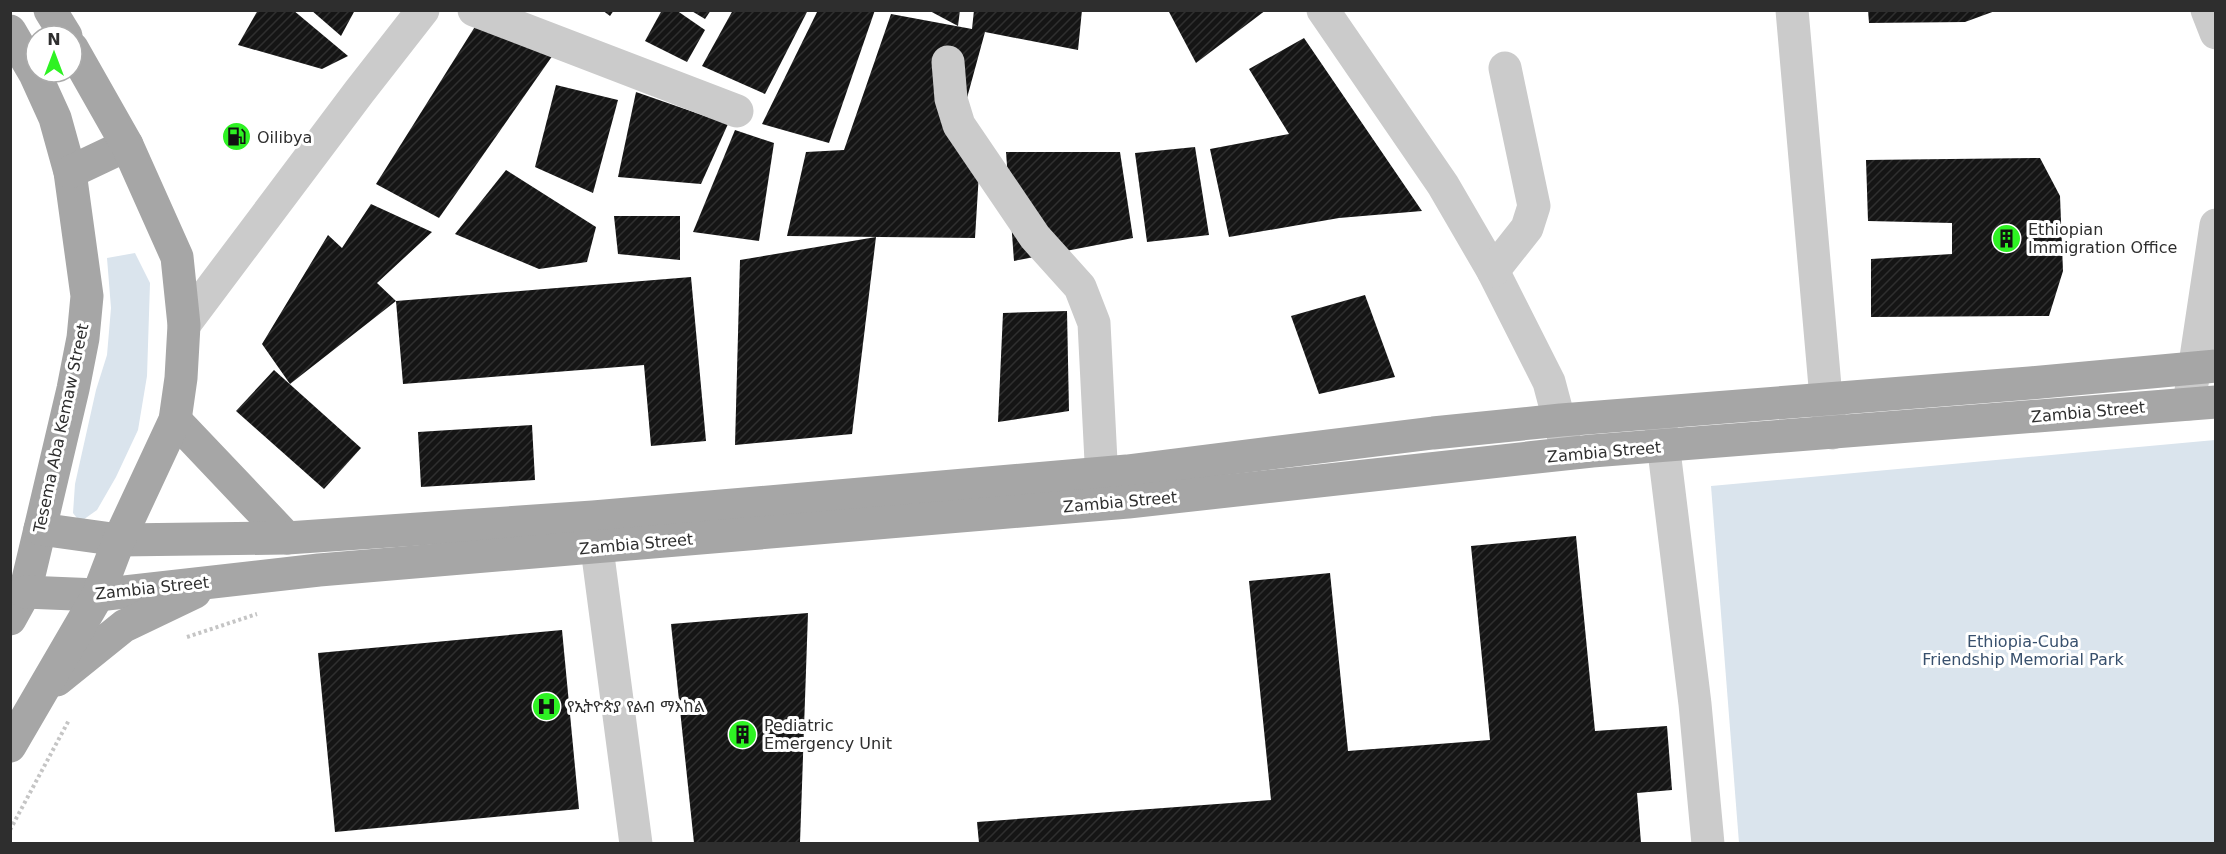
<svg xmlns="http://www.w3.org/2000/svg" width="2226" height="854" font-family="'DejaVu Sans','Noto Sans Ethiopic',sans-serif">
	<defs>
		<pattern id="building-hatch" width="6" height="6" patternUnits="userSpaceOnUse" patternTransform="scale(1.5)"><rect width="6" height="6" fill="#151515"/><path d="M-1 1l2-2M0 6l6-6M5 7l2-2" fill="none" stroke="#2f2f2f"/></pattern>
	</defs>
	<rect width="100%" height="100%" fill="#fff"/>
	<g fill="#dae4ed">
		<path d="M135 253 150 283 147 376 138 430 116 477 97 510 80 522 73 513 75 484 96 390 107 355 111 308 107 258Z"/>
		<path d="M2215 440V843H1739L1711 486Z"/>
	</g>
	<g fill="url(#building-hatch)">
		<path d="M258 10H293L348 56 322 69 238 45Z"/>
		<path d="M311 10H355L341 36Z"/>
		<path d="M602 10H614L610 16Z"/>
		<path d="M662 10H676L705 30 687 62 645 41Z"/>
		<path d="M690 10H711L705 19Z"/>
		<path d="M733 10H808L765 94 702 66Z"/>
		<path d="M818 10H875L829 143 762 124Z"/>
		<path d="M928 10H960L958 26Z"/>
		<path d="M974 10H1082L1078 50 985 32 955 142 981 140 975 238 787 236 806 152 844 150 891 14 972 29Z"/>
		<path d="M1168 10H1266L1196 63Z"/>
		<path d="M1868 10H1995V11L1965 22 1869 23Z"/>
		<path d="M476 25 553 55 439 218 376 184Z"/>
		<path d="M1304 38 1422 211 1339 218 1229 237 1210 149 1289 134 1249 69Z"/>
		<path d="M556 85 618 100 593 193 535 167Z"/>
		<path d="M636 92 728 124 701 184 618 177Z"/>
		<path d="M735 130 774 143 759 241 693 232Z"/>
		<path d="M1195 147 1209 235 1147 242 1135 153Z"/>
		<path d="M1006 152H1120L1133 238 1014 261Z"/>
		<path d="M2040 158 2060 196 2063 271 2049 316 1871 317V259L1952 254V223L1868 221 1866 160Z"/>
		<path d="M506 170 596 227 587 262 539 269 455 234Z"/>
		<path d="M371 204 432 232 377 283 396 301 290 384 262 344 328 235 342 248Z"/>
		<path d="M614 216H680V260L618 254Z"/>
		<path d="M876 237 852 434 735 445 740 260Z"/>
		<path d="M691 277 706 441 651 446 644 365 403 384 396 301Z"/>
		<path d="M1365 295 1395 377 1319 394 1291 316Z"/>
		<path d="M1067 311 1069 411 998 422 1003 313Z"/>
		<path d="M274 370 361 448 324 489 236 411Z"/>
		<path d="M532 425 535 480 421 487 418 432Z"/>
		<path d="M1576 536 1595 731 1667 726 1672 790 1637 793 1641 843H979L977 822 1271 800 1249 581 1330 573 1348 751 1490 740 1471 546Z"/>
		<path d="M808 613 800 843H694L671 624Z"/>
		<path d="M562 630 579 809 335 832 318 653Z"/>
	</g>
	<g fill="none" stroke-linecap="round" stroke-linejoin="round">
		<g stroke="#c5c5c5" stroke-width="4" stroke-dasharray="3 3" stroke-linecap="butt">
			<path d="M187 637 257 614"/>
			<path d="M10 830 69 720"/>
		</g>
		<g stroke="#cbcbcb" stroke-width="33">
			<path d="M474 10 737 111"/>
			<path d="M1323 10 1443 185 1493 271 1549 382 1566 446"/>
			<path d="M1792 10 1826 398 1832 433"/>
			<path d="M2207 10 2216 33"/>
			<path d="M948 62 951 99 959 125 1035 237 1080 287 1094 323 1103 501"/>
			<path d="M1493 271 1527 228 1534 206 1505 68"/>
			<path d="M184 325 359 92 423 10"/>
			<path d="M2189 404 2216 225"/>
			<path d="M1660 418 1695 704 1708 844"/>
			<path d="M593 518 636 844"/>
		</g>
		<g stroke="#a6a6a6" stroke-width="33">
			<path d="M50 10 66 36"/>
			<path d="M10 31 35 74 55 118 70 172 87 296 83 338 73 389 40 529 25 592 10 619"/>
			<path d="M70 172 127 145"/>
			<path d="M175 420 287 538"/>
			<path d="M40 529 119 540 287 538 593 517 1127 471 1433 433 1561 420 2030 383 2216 366"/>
			<path d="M25 592 98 595 319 570 1128 502 1592 451 2216 402"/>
			<path d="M57 680 124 626 195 592"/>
			<path d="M10 746 98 595 119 540 175 420 181 378 184 325 177 257 127 145 72 48"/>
		</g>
	</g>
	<defs>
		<symbol id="fuel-disc" viewBox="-11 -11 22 22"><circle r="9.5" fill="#2ef223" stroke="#fff"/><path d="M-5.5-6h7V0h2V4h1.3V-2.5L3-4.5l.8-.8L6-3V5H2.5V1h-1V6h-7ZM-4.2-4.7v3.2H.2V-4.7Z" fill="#111"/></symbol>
		<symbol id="building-disc" viewBox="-11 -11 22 22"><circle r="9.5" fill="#2ef223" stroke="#fff"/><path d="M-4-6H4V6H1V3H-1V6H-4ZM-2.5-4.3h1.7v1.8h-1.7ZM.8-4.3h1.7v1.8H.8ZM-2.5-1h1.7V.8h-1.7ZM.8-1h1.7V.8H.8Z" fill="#111"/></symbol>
		<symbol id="hospital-disc" viewBox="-11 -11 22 22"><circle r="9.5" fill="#2ef223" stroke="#fff"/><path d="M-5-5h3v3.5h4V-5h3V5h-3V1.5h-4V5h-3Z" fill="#111"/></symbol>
	</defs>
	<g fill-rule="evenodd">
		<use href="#fuel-disc" x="220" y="120" width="33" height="33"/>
		<use href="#building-disc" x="1990" y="222" width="33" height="33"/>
		<use href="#hospital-disc" x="530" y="690" width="33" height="33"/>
		<use href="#building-disc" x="726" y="718" width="33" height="33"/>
	</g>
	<g text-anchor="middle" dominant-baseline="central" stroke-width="6" stroke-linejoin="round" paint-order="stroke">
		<g font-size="16" fill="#2e2e2e" stroke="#fff" text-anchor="start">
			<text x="257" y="137">Oilibya</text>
			<text x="2028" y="229">Ethiopian<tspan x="2028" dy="18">Immigration Office</tspan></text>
			<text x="567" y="706">የኢትዮጵያ የልብ ማእከል</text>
			<text x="764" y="725">Pediatric<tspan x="764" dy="18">Emergency Unit</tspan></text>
		</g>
		<g font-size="16" fill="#2e2e2e" stroke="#fff">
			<text transform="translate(2088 412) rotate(-5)">Zambia Street</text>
			<text transform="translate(61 428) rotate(-78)">Tesema Aba Kemaw Street</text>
			<text transform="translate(1604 452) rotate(-5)">Zambia Street</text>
			<text transform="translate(1120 502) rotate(-5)">Zambia Street</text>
			<text transform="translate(636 544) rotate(-5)">Zambia Street</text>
			<text transform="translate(152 588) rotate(-6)">Zambia Street</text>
		</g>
		<g font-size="16" fill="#38506d" stroke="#fff">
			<text x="2023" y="641">Ethiopia-Cuba<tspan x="2023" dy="18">Friendship Memorial Park</tspan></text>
		</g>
	</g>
	<rect width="2226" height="854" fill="none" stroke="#2e2e2e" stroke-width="24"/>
	<g transform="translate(54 54)"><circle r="28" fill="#ffffff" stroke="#ababab" stroke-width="1.5"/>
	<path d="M0-4.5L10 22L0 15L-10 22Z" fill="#2ef223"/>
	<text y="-9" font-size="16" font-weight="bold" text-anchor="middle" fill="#2e2e2e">N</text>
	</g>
</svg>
